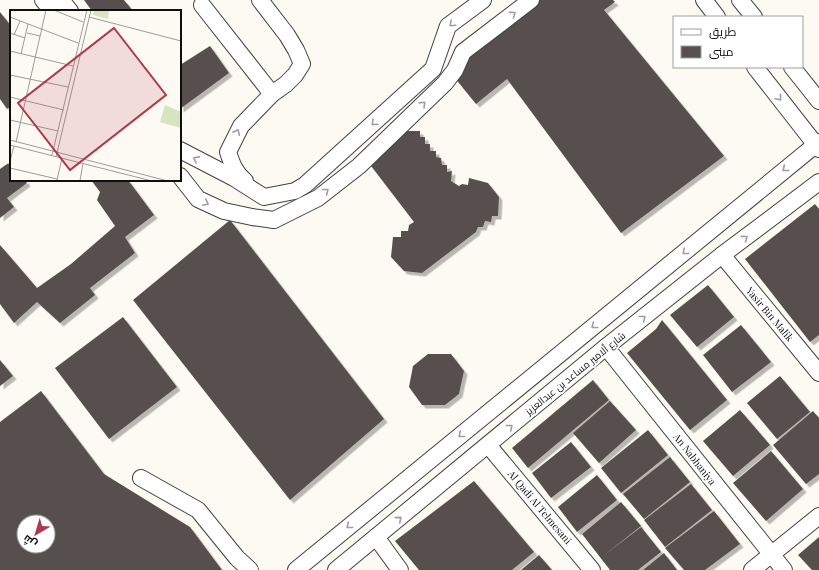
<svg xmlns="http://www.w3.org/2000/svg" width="819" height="570" font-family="'Playfair Display',Cairo,serif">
	<defs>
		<filter id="shadow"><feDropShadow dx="3.5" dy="3.5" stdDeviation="0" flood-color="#0004"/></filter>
	</defs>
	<rect width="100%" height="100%" fill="#fdfaf3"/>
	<g fill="#57504d" fill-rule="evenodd" filter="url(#shadow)">
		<path d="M84 0H124L133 11H92Z"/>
		<path d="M538 0H613L615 2 604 10 724 156 621 233 507 79 476 104 450 72Z"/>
		<path d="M0 12 11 26V106L7 109 0 99Z"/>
		<path d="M210 46 229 73 180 109V65Z"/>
		<path d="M405 131H420V137H425V144H430V151H436V157L441 158 442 165H447V172L452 171 451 181 459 186 462 184 468 185 469 178 488 183 499 197 498 216H492L491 222 485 221 483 227H478L476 232 422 273 404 271 391 257 393 237H401V231H408L409 225 414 222 368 162Z"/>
		<path d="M11 163V180H25L27 183 7 198 14 207 0 218V169L7 164Z"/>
		<path d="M91 180H128L154 215 125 237 135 253 90 288 95 295 60 323 37 302 14 323 0 304V245L37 288 71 264 115 226 97 200 100 192Z"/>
		<path d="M815 204 819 209V335L810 342 745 259Z"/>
		<path d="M230 220 384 419 290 500 133 300Z"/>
		<path d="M708 285 734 317 697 347 670 315Z"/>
		<path d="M123 317 177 387 109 439 55 368Z"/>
		<path d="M662 320 727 400 690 430 627 353 656 329Z"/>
		<path d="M741 325 771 362 732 392 703 355Z"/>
		<path d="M428 354H451L464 371 459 394 445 405H422L409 387 413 366Z"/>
		<path d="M0 360 13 376 0 386Z"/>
		<path d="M780 376 810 412 777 439 747 403Z"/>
		<path d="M593 380 609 400 528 468 512 448Z"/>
		<path d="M41 391 104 474 190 527 222 570H0V422ZM24 522H48V546H24Z"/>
		<path d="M610 401 636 430 599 463 573 433Z"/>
		<path d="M740 410 770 445 733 476 703 441Z"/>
		<path d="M813 411 819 418V474L806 484 773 445Z"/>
		<path d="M648 430 668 455 621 493 601 468Z"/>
		<path d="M571 442 591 467 551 498 532 473Z"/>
		<path d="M771 451 803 489 766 521 733 483Z"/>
		<path d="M670 457 690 482 644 519 623 494Z"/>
		<path d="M597 475 617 500 577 532 558 507Z"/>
		<path d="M474 481 534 552 512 570H419L395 541Z"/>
		<path d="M691 484 712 510 665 547 644 520Z"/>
		<path d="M621 502 641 526 602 557 641 527 661 552 638 570H610L582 534Z"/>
		<path d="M714 511 740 544 705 570H684L665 548Z"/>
		<path d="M819 537V570H812L798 555Z"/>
		<path d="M664 553 677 570H643Z"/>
		<path d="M539 555 552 570H521Z"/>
	</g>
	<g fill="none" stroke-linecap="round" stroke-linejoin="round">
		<defs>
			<g id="minor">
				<path d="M43 0 52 11"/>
				<path d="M61 0 70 11"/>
				<path d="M704 0 717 17"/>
				<path d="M740 0 754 17"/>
				<path d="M202 5 272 94"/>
				<path d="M755 67 819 149"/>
				<path d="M792 67 819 101"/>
				<path d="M180 150 234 178 264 197 295 191 305 185 433 69 448 26 483 0"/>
				<path d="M180 176 198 199 224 211 252 217 274 220 318 198 359 166 445 83 455 70 463 52 531 0"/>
				<path d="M245 181C235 173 232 164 228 152L241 126 272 94 286 84 295 75 302 64 296 50 287 35 260 0"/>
				<path d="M722 255 819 373"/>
				<path d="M606 347 784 570"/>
				<path d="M488 445 592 570"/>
				<path d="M141 478 198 510 237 558 250 570"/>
				<path d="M376 537 400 570"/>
				<path d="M296 570 819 142"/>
				<path d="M336 570 606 347 722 255 819 182"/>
				<path d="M752 570 819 516"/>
			</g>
		</defs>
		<use href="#minor" stroke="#424242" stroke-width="18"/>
		<use href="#minor" stroke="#fff" stroke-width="16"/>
	</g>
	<defs><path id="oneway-chevron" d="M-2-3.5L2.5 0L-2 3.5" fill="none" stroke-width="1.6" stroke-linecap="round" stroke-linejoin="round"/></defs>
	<g stroke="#9f9f9f">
		<use href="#oneway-chevron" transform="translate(513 14) rotate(-37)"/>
		<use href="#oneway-chevron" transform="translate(452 24) rotate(137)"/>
		<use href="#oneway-chevron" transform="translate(779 98) rotate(52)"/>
		<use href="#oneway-chevron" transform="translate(423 104) rotate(-44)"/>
		<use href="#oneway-chevron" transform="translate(374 123) rotate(138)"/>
		<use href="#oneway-chevron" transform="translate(237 132) rotate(-65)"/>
		<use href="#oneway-chevron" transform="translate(196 159) rotate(-152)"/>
		<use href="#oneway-chevron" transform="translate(785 169) rotate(141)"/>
		<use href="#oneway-chevron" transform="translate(326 191) rotate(-38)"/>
		<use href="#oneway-chevron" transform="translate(206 203) rotate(25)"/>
		<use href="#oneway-chevron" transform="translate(745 238) rotate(-37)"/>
		<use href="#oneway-chevron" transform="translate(685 252) rotate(141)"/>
		<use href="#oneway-chevron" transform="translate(643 318) rotate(-38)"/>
		<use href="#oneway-chevron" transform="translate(594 326) rotate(141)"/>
		<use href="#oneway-chevron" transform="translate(510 427) rotate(-39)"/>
		<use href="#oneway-chevron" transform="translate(461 435) rotate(141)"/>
		<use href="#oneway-chevron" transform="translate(399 519) rotate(-40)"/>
		<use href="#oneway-chevron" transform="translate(349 526) rotate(141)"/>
	</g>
	<g text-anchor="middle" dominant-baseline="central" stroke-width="4" stroke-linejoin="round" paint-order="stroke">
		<g font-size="10" fill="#0f0f0f" stroke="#fff">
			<text transform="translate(770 314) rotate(50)">Yasir Bin Malik</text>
			<text transform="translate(575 373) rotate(-39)">شارع ألامير مساعد بن عبدالعزيز</text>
			<text transform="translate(695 459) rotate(52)">An Nabhaniya</text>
			<text transform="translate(540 507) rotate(50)">Al Qadi Al Telmesani</text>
		</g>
	</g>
	<g transform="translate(10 10)">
		<rect width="171" height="171" fill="#fdfaf3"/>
		<path d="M84 0H99L98 9 83 5ZM155 95 171 102V118L150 112Z" fill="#d7e4c0"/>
		<path fill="none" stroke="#9e9c98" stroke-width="1" d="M44 0 73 12M0 7 68 33M79 7 171 31M0 23 15 28M17 23 30 26M4 25 10 11M0 41 63 56M11 44 18 14M0 65 58 77M0 87 54 100M0 110 48 121M0 130 158 171M6 132 36 0M0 135 142 171M42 145 77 0M46 147 81 0M0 151 4 136M0 158 47 169M47 170 52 148M70 171 73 153"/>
		<path fill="#ae384b" fill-opacity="0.15" stroke="#ae384b" stroke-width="2" d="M104 18 156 85 60 160 8 93Z"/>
		<rect width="171" height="171" fill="none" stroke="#0f0f0f" stroke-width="2"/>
	</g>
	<rect x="673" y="16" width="130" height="52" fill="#ffffff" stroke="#9f9f9f"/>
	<rect x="681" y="29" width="20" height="6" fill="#ffffff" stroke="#9f9f9f"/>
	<text x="709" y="36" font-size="12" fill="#0f0f0f">طريق</text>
	<rect x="681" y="46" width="20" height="12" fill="#57504d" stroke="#9f9f9f"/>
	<text x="709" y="56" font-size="12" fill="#0f0f0f">مبنى</text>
	<g transform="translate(36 534) rotate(218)"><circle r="19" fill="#ffffff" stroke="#9f9f9f"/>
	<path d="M0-3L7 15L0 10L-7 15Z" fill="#ae384b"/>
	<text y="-6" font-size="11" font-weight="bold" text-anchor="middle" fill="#0f0f0f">ش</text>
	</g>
</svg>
